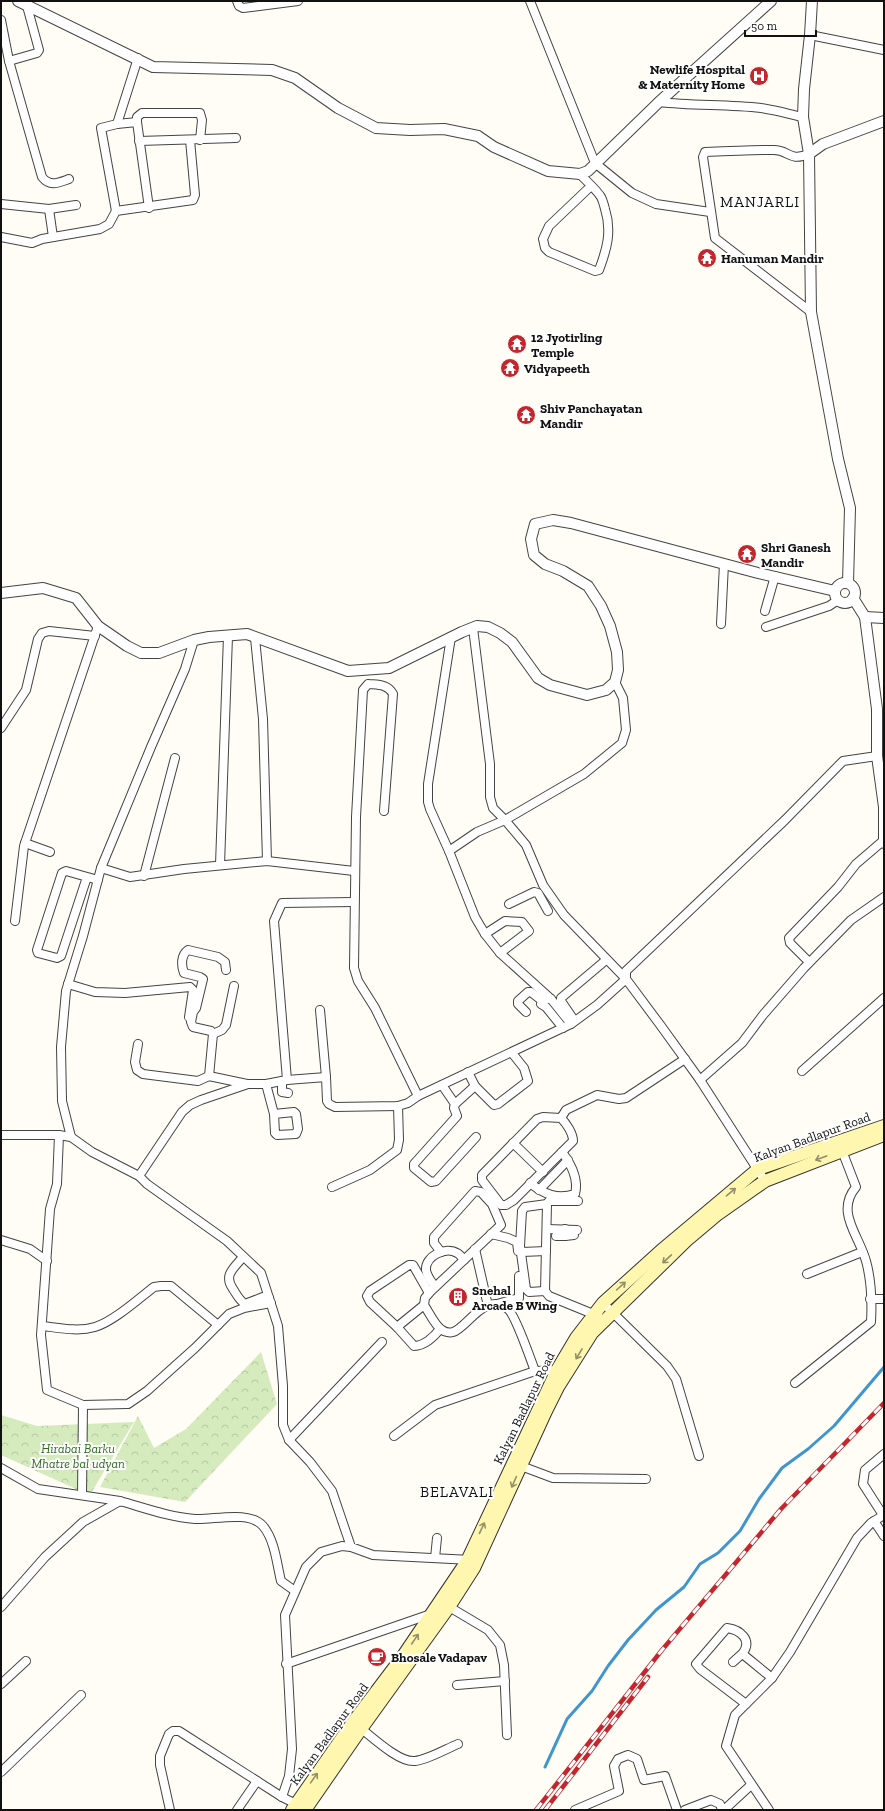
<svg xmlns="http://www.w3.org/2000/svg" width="885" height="1811" font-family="'Zilla Slab',serif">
	<defs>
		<pattern id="park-crowns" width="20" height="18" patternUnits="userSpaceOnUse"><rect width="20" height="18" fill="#d5ebbd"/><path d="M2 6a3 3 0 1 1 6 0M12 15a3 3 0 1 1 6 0" fill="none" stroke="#b6c8a1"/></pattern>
	</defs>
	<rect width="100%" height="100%" fill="#fffdf5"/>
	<g fill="url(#park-crowns)">
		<path d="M261 1352 277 1404 185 1502 100 1487 138 1416 154 1448 186 1429Z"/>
		<path d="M1 1415 37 1426 134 1422 91 1493 78 1490 1 1455Z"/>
	</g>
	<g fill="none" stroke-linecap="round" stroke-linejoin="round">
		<path stroke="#3f96cf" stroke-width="3" d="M545 1767 567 1719 592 1691 608 1666 628 1640 656 1610 684 1587 700 1564 718 1553 740 1531 759 1499 782 1468 808 1449 834 1426 884 1367"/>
		<defs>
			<g id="minor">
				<path d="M237 1 239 6 243 8 298 1"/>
				<path d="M530 1 595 163 632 193 656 204 710 212"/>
				<path d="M1 20 9 61 42 177C50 187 58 183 69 179"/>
				<path d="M810 35 884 50"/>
				<path d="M138 58 117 124 101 128 116 211 193 200 195 195 190 140"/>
				<path d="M9 61 37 53 39 50 27 6"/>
				<path d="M659 102C693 106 727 104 761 108 775 110 789 114 803 117"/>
				<path d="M137 122V117L142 113H200L202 120 200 140"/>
				<path d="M117 124 137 122 149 208"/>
				<path d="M139 141 236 138"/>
				<path d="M809 154C789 162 789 150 774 150 751 150 728 151 705 152L703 157 715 238 811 312"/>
				<path d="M580 174C587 182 596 189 601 197 603 201 604 205 605 209 612 231 607 249 599 270L595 271 549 252 545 248 543 239 549 226 591 186"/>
				<path d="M1 204 49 209 76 205"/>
				<path d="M49 209 53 237"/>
				<path d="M1 237 32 243 42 239 100 229 109 224 116 211"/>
				<path d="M765 611 775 576"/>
				<path d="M721 624 724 564"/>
				<path d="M766 627 829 606 838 600"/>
				<path d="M473 628 490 764V797L493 808 505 820 584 774 622 743 626 730 623 698 615 682"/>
				<path d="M451 637 428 784V802L430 809 449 851 475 917 485 934 500 953 551 999 571 1024"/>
				<path d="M255 638 263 719 267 861"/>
				<path d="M1 728 26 690 38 639 42 633 49 631 95 636"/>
				<path d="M384 811 393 694C388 684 378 685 368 684L363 690 356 817 354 968 358 981 375 1008 418 1096"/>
				<path d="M25 843 50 852"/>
				<path d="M449 851 477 832 505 820 526 845 543 885 564 915 626 979 661 1026 700 1080 765 1181"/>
				<path d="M220 865 228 636"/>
				<path d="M101 868 130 877 184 869 267 861 354 871"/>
				<path d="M144 876 175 758"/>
				<path d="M87 877 61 956 57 958 38 953 37 950 62 873 66 871 98 880"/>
				<path d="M509 904 534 892 538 893 548 911"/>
				<path d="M15 921 24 846 98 626"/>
				<path d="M485 934 505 921 522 922 529 931 500 953"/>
				<path d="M809 962 790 943 789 938 838 887 856 864 884 840"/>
				<path d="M68 984 95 992 125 993 190 987 193 990 189 1017"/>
				<path d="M541 1004 546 1007 563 1028"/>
				<path d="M320 1010 326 1077"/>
				<path d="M526 1012 518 1004V1001L528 992H531L540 999H551"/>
				<path d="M574 1020 561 1001V998L606 960"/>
				<path d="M213 1034 222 1030 226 1025 234 986"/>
				<path d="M138 1044 135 1062 137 1070 143 1074 198 1081 209 1076 247 1084"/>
				<path d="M802 1071 884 998"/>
				<path d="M468 1072 475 1086"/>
				<path d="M209 1076 213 1034 211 1031 193 1027 191 1022 193 1012 196 1008 203 979 200 977 184 973C181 965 181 955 188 950L218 957 225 962 226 970"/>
				<path d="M287 1080 274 921 282 903 354 902"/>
				<path d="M700 1080 742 1043 763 1015 804 968 851 920 884 897"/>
				<path d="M282 1081V1092L288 1093"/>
				<path d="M266 1084 274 1114 294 1112 296 1114 298 1129 296 1134 277 1135 275 1133 274 1114"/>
				<path d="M442 1085 455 1104"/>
				<path d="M561 1118 543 1117 537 1119 482 1175V1180L501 1205H506L514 1200 573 1141C573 1133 566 1123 561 1118L566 1110 597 1095 619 1099 626 1098 685 1059"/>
				<path d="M1 1135H59L71 1137"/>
				<path d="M59 1135 57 1184 50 1209 41 1335 47 1390 83 1405 128 1404 147 1391 195 1348 229 1314 244 1308 271 1303"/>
				<path d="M476 1137 436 1181 431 1182 414 1168V1164L457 1116 454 1108 455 1104 475 1086 494 1105 498 1104 528 1081 524 1068 512 1053"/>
				<path d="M513 1143 543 1172"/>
				<path d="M139 1176 92 1152 71 1137 62 1101 61 1047 66 991 83 936 101 868 151 747 185 669 194 640"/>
				<path d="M530 1183C544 1194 557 1200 575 1194 579 1179 571 1164 562 1152"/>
				<path d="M332 1187 370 1170 397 1150 399 1140 398 1106"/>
				<path d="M539 1190 568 1160"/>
				<path d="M578 1201H549L547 1204 545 1291 549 1296 598 1316"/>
				<path d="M547 1229 577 1230"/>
				<path d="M491 1234 508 1238 517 1242 518 1251"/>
				<path d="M556 1236H565V1229"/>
				<path d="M565 1236 574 1235"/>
				<path d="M1 1240 30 1249 47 1261"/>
				<path d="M475 1249 488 1306"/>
				<path d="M441 1252 434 1243V1237L475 1191 481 1192 492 1204 501 1225 431 1291 425 1298 424 1305C429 1312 435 1326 442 1330 445 1332 450 1333 453 1332 467 1328 485 1291 508 1309 516 1316 530 1358 535 1371"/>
				<path d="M522 1252 546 1251"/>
				<path d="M243 1257C234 1268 223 1275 233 1289 237 1295 239 1300 245 1304L263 1297 269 1298"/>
				<path d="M807 1274 862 1252"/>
				<path d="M435 1287C432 1282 427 1277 426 1270 425 1256 446 1246 457 1253 460 1254 462 1258 464 1260"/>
				<path d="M545 1291 529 1292 526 1289 520 1246 522 1211 525 1207 547 1204"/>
				<path d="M870 1299H884"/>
				<path d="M603 1303 667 1366 676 1379 699 1456"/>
				<path d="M497 1304 519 1298V1276"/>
				<path d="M424 1305 397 1327 370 1302 367 1296 370 1291 409 1265H413L429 1293"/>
				<path d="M43 1326C60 1328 78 1332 95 1327 114 1321 137 1300 154 1287L161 1286H171L218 1325"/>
				<path d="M397 1327 414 1346C424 1346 434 1337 440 1329"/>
				<path d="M795 1383 871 1322C872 1304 871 1279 866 1261 859 1235 835 1212 856 1187L841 1148"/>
				<path d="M394 1436 435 1405 535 1371 561 1370"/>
				<path d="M289 1440 382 1342"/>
				<path d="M517 1466H521L553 1478 646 1479"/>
				<path d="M1 1468 38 1489 120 1501"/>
				<path d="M82 1495 83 1405"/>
				<path d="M883 1515 863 1484 865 1470 884 1454"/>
				<path d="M874 1521 884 1536"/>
				<path d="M435 1558 437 1538"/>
				<path d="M471 1560 373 1555 351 1547 332 1491 310 1462 289 1440 283 1425V1386L278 1326 261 1273 227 1241 147 1184 139 1176 182 1112 190 1105 201 1100 248 1084H266L287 1080 326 1077 327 1101 329 1104 335 1107 398 1106 408 1103 418 1096 571 1024 597 1005 626 979V971L785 820 843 761 877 756"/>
				<path d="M446 1605 488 1630 500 1645 504 1665 507 1735"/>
				<path d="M1 1607 45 1557 83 1522 120 1501C145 1508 169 1517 195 1519 214 1520 249 1510 263 1526 275 1540 277 1565 281 1581L295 1591"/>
				<path d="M733 1662 743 1653"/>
				<path d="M286 1664 431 1614"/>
				<path d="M1 1684 26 1661"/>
				<path d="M457 1685 505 1681"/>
				<path d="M746 1704 700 1669 696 1664 727 1628C741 1630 752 1640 743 1653L745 1656 772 1678"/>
				<path d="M358 1726C371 1736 399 1763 415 1761 427 1760 446 1749 458 1744"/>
				<path d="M1 1772 81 1695"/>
				<path d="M282 1797 289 1776 292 1749 285 1615 306 1567 321 1552 342 1546 351 1547"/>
				<path d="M170 1810 160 1765V1756L169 1734 173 1731H179L282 1797 296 1804"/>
				<path d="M237 1810 257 1781"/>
				<path d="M575 1810 619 1791 614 1766 618 1759 628 1755 637 1759 644 1780 665 1776 677 1810"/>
				<path d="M685 1810 711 1800 720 1804 722 1810"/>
				<path d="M724 1810 751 1785"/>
				<path d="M769 1810 726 1746 735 1715 772 1678 790 1652 857 1538 871 1523 884 1515"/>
			</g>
			<g id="tertiary">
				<path d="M18 1 153 67 272 70 295 78 338 108 376 128 410 130 444 129 478 136 494 147 548 171 580 174 588 171 659 102 771 1"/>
				<path d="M812 1 810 35 804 89 803 117 809 154 811 312 838 459 850 508 848 583"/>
				<path d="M809 154 823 144 884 121"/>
				<circle cx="845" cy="593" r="10"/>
				<path d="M1 593 43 588 76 598 98 626 127 646 141 653H159L194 640 209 637 247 634 348 671 389 668 462 632 477 626 488 627 500 633 512 642 538 678 550 685 587 695 606 690 615 682 618 670 617 652 610 626 601 606 588 586 563 571 545 564 534 555 531 539 535 524 553 520 571 523 758 573 835 591"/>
				<path d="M853 598 865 617 877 709V756L884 807V843"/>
				<path d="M865 617 884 618"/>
			</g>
			<g id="secondary">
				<path d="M292 1810 353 1722 403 1656 467 1561 557 1370 576 1338 603 1303 664 1248 758 1169 884 1126"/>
				<path d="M305 1810 361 1729 449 1607 474 1568 546 1411 558 1387 592 1333 686 1241 718 1214 765 1181 884 1135"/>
			</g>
		</defs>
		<use href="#minor" stroke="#444" stroke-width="10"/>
		<use href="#tertiary" stroke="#444" stroke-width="12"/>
		<use href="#secondary" stroke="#333" stroke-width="14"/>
		<use href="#minor" stroke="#fff" stroke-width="8"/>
		<use href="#tertiary" stroke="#fff" stroke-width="10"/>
		<use href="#secondary" stroke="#fff6b0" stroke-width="12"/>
		<defs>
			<g id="rail">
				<path d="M536 1810 662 1650 781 1509 884 1403"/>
				<path d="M545 1810 648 1677"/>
			</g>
		</defs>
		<use href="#rail" stroke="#c4262e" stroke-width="4.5"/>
		<use href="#rail" stroke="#fff" stroke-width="3" stroke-dasharray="9" stroke-linecap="butt"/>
	</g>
	<defs><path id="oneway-shaft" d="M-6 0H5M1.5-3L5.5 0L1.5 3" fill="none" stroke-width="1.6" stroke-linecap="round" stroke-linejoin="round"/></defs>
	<g stroke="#948f68">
		<use href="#oneway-shaft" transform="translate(821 1158) rotate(160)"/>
		<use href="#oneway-shaft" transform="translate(731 1192) rotate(-40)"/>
		<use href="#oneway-shaft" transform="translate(667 1259) rotate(137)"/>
		<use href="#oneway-shaft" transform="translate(621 1286) rotate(-42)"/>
		<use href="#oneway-shaft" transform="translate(579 1354) rotate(121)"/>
		<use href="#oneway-shaft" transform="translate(514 1482) rotate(114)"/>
		<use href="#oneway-shaft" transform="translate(482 1528) rotate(-65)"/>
		<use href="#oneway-shaft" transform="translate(415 1639) rotate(-56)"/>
		<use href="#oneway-shaft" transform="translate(314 1778) rotate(-55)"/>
	</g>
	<defs>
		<symbol id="hospital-disc" viewBox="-11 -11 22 22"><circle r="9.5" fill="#c4262e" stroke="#fff"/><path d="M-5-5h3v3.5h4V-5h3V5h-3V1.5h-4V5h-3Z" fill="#fff"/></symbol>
		<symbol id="temple-disc" viewBox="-11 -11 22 22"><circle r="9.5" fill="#c4262e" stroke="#fff"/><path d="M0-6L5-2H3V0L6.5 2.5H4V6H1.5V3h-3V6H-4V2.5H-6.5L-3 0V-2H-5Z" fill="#fff"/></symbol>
		<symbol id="building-disc" viewBox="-11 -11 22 22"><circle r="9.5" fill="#c4262e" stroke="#fff"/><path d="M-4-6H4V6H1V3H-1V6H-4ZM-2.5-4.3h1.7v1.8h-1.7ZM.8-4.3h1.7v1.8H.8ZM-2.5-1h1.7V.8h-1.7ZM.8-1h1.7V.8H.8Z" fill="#fff"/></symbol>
		<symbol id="cafe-disc" viewBox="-11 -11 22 22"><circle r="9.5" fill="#c4262e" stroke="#fff"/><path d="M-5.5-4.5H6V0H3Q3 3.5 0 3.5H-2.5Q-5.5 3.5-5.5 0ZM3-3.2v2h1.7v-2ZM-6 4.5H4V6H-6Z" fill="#fff"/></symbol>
	</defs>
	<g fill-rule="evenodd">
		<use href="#hospital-disc" x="748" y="65" width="22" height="22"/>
		<use href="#temple-disc" x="696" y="247" width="22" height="22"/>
		<use href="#temple-disc" x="506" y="333" width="22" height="22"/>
		<use href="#temple-disc" x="499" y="357" width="22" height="22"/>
		<use href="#temple-disc" x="515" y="404" width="22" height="22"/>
		<use href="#temple-disc" x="736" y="543" width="22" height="22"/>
		<use href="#building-disc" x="447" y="1286" width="22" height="22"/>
		<use href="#cafe-disc" x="366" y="1646" width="22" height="22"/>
	</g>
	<g text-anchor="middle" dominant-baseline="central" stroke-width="4" stroke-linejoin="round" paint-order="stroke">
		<g font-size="13" font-weight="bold" fill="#111" stroke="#fff" text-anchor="start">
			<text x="745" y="69" text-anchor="end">Newlife Hospital<tspan x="745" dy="15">&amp; Maternity Home</tspan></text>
			<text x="721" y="258">Hanuman Mandir</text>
			<text x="531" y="337">12 Jyotirling<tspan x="531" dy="15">Temple</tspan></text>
			<text x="524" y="368">Vidyapeeth</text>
			<text x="540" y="408">Shiv Panchayatan<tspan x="540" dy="15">Mandir</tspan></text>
			<text x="761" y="547">Shri Ganesh<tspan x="761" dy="15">Mandir</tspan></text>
			<text x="472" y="1290">Snehal<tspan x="472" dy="15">Arcade B Wing</tspan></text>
			<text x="391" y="1657">Bhosale Vadapav</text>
		</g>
		<g font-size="13" fill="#111" stroke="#fff">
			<text transform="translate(812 1137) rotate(-20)">Kalyan Badlapur Road</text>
			<text transform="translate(524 1408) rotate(-64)">Kalyan Badlapur Road</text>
			<text transform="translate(329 1734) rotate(-54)">Kalyan Badlapur Road</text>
		</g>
		<g font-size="13" font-style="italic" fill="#2f6b1f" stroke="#fff">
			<text x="78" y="1448">Hirabai Barku<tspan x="78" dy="15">Mhatre bal udyan</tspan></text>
		</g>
		<g font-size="15" letter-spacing="1" fill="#111" stroke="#fff">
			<text x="760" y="202">MANJARLI</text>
			<text x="457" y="1492">BELAVALI</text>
		</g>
	</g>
	<rect width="885" height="1811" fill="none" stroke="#111111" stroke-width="4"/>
	<path d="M745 30v6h71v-6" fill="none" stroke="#111111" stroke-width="2"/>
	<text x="751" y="30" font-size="12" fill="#111111" stroke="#ffffff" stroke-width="3" paint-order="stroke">50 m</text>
</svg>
